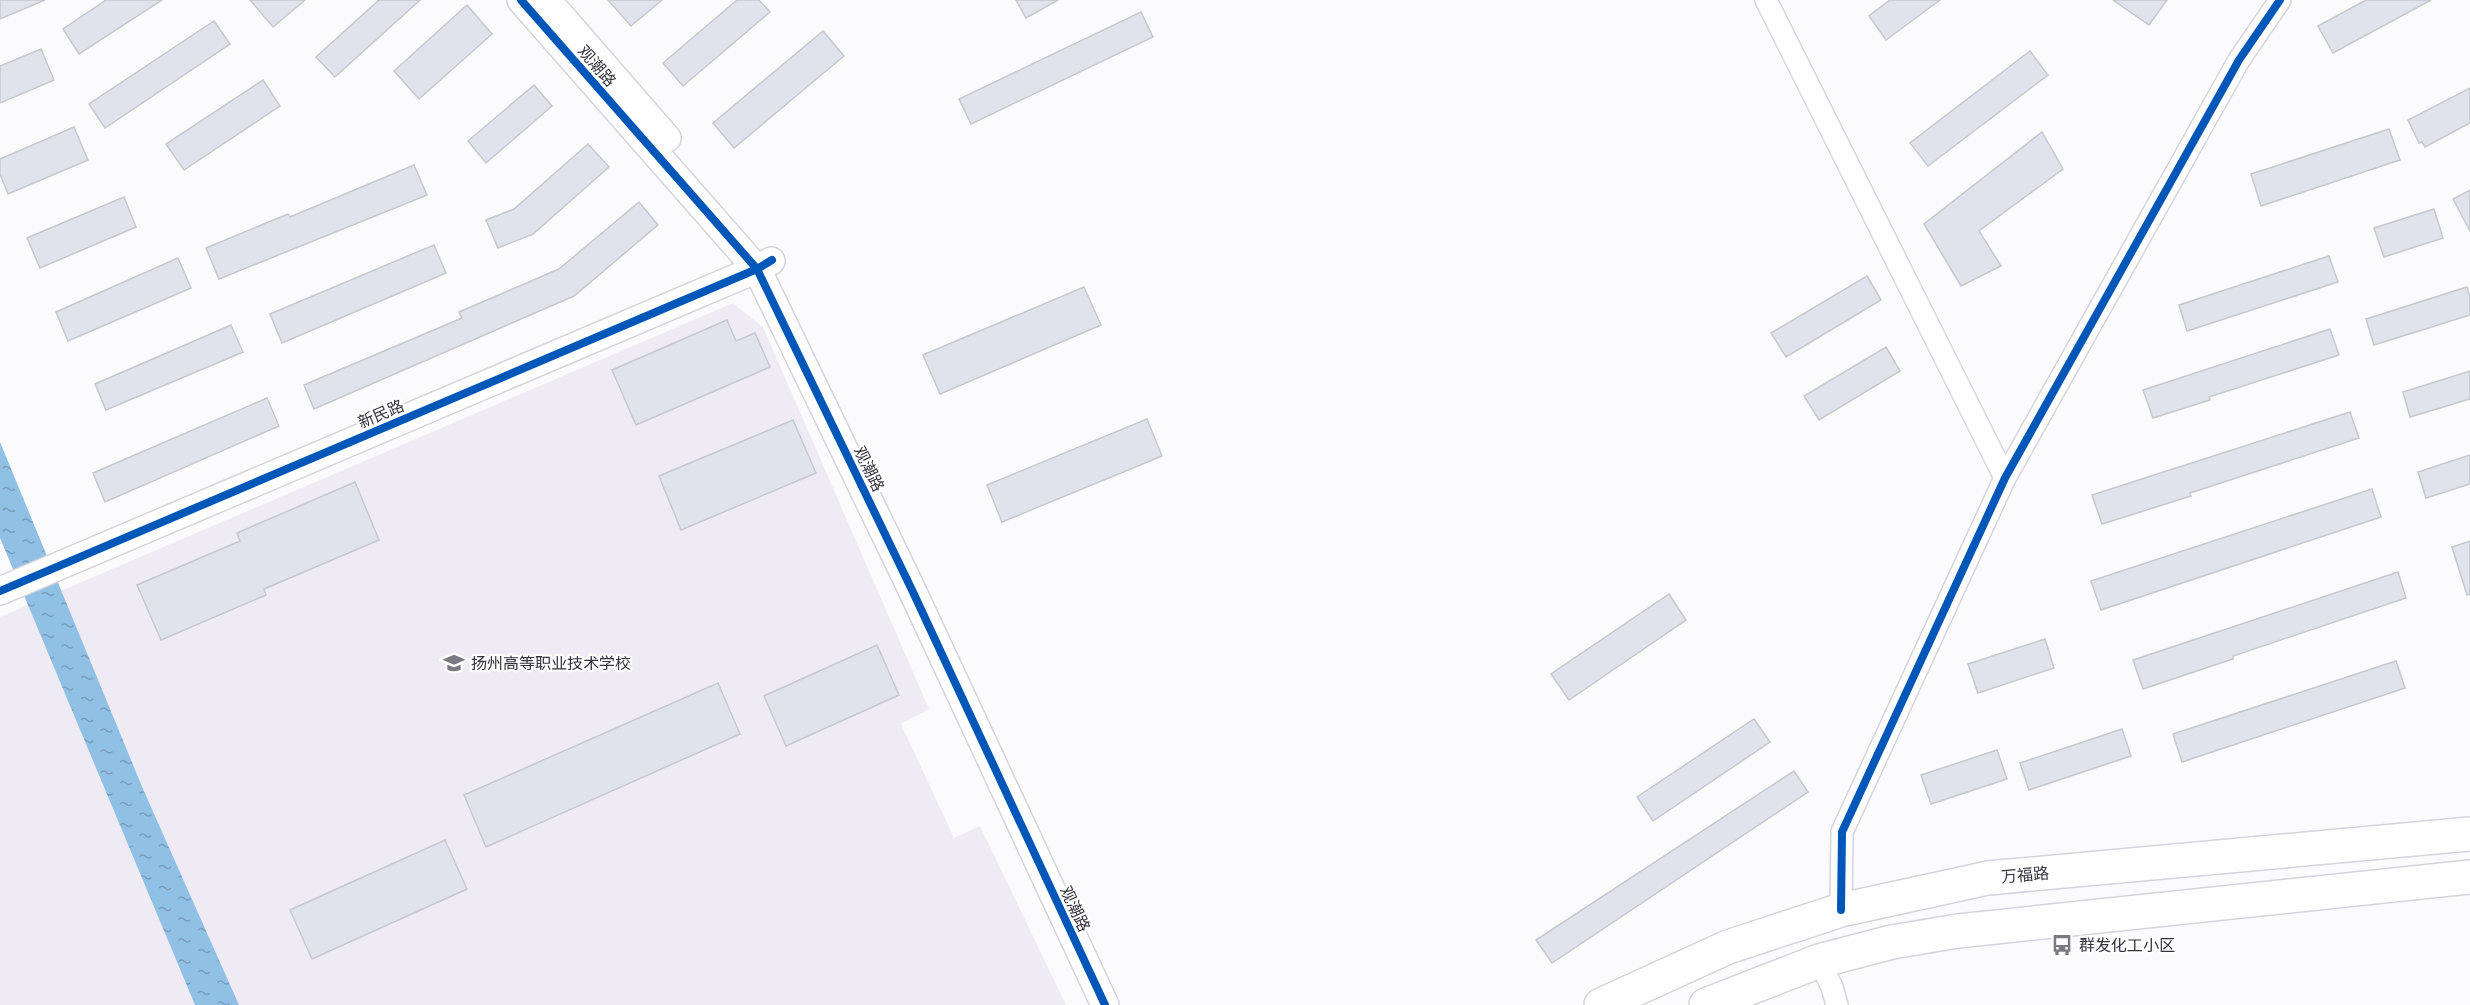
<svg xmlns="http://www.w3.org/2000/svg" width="2470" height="1005" font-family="'Work Sans','Noto Sans SC',sans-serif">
	<defs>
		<pattern id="water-ripples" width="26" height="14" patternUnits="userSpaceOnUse" patternTransform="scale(1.5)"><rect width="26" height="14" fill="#91c0e5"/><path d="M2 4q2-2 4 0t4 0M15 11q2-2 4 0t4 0" fill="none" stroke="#779dbb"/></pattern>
	</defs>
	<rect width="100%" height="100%" fill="#fbfafd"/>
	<path fill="#eeebf4" d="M733 303 763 327 929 709 901 724 954 838 980 826 1066 1005H0V617Z"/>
	<path fill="url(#water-ripples)" d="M0 442 143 789 239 1005H195L0 538Z"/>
	<g fill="#e1e3ec" stroke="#c6c8ce" stroke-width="1.5">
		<path d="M0 0H45L0 19Z"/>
		<path d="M106 0H162L79 54 63 29Z"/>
		<path d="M250 0H305L273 27Z"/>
		<path d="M379 0H420L335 77 316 57Z"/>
		<path d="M608 0H662L631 26Z"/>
		<path d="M737 0H759L770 12 683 86 663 63Z"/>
		<path d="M1016 0H1058L1026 18Z"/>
		<path d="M1890 0H1940L1886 40 1869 16Z"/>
		<path d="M2113 0H2167L2149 25Z"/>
		<path d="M2366 0H2431L2333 53 2318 26Z"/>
		<path d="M467 5 492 34 419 99 394 71Z"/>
		<path d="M1141 12 1153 37 971 124 959 99Z"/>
		<path d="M214 21 230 44 105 128 89 104Z"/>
		<path d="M823 31 844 56 734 148 713 123Z"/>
		<path d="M41 49 54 80 0 103V66Z"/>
		<path d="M2030 51 2048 75 1928 166 1910 143Z"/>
		<path d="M263 80 280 106 184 170 166 144Z"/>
		<path d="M534 85 552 106 486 163 468 141Z"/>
		<path d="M2470 88V123L2425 147 2422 142 2419 143 2408 120Z"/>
		<path d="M74 127 88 160 8 194 0 174V159Z"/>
		<path d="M2389 129 2400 160 2261 206 2251 174Z"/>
		<path d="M2042 132 2063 169 1979 231 2001 266 1961 286 1924 224Z"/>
		<path d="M588 144 609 167 533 234 498 248 486 220 514 209Z"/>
		<path d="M414 165 427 195 219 279 206 248 288 214 290 217Z"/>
		<path d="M2470 190V231L2453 199Z"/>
		<path d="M124 197 136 227 40 268 27 238Z"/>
		<path d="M639 202 658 225 574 296 314 409 304 385 462 318 459 312 559 269Z"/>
		<path d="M2434 209 2443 238 2384 257 2374 228Z"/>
		<path d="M434 245 446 273 282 343 270 314Z"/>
		<path d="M2329 256 2338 282 2187 331 2179 305Z"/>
		<path d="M178 258 191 288 68 341 56 312Z"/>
		<path d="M1867 276 1881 300 1786 357 1771 333Z"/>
		<path d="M1084 287 1101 325 940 394 923 355Z"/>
		<path d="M2467 287 2470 296V315L2374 345 2366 319Z"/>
		<path d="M727 320 736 341 755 333 770 367 636 425 612 370Z"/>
		<path d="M231 325 243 352 106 410 95 384Z"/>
		<path d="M2330 329 2339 355 2209 397 2210 400 2153 418 2143 390Z"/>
		<path d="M1886 347 1900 371 1819 420 1804 396Z"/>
		<path d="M2470 371V399L2410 417 2403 392Z"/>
		<path d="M267 398 279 426 105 502 93 473Z"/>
		<path d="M2350 412 2359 438 2190 493 2191 496 2102 524 2092 495Z"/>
		<path d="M1147 419 1162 456 1002 522 987 485Z"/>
		<path d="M793 420 816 473 681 530 659 476Z"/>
		<path d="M2470 455V484L2426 498 2418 472Z"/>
		<path d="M355 482 379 540 264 589 266 595 161 640 137 585 240 541 237 533Z"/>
		<path d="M2372 489 2381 517 2101 610 2091 581Z"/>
		<path d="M2470 541V594L2467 595 2452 547Z"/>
		<path d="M2398 572 2406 598 2233 656V659L2143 689 2133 660Z"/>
		<path d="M1669 594 1686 620 1569 700 1551 674Z"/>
		<path d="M2045 639 2054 668 1978 693 1968 664Z"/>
		<path d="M877 645 899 695 786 746 764 696Z"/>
		<path d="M2396 661 2405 688 2182 762 2173 734Z"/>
		<path d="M718 683 740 734 486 847 464 795Z"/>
		<path d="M1754 719 1770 742 1653 821 1637 797Z"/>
		<path d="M2122 729 2131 756 2029 790 2020 763Z"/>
		<path d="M1997 750 2007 779 1931 804 1921 775Z"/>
		<path d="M1794 771 1808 792 1552 963 1536 940Z"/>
		<path d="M445 840 467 889 312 959 290 910Z"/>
	</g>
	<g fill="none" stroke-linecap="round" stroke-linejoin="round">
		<defs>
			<g id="minor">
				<path d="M1766 0 2005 478"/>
				<path d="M1841 910 1842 832 2005 478 2239 60 2280 0"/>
				<path d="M1819 961 1832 987 1837 1005"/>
			</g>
			<g id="tertiary">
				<path d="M521 0 757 269 912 590 1105 1005"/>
				<path d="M547 0 667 138"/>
				<path d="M0 591 757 269 771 261"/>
			</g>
			<g id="primary">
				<path d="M1601 1005 1728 947 1841 910 1988 878 2470 834"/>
				<path d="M1706 1005 1819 961 1892 942 1958 931 2470 877"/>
			</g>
		</defs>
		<use href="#minor" stroke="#d6d4db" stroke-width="24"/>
		<use href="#tertiary" stroke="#d6d4db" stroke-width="30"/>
		<use href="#primary" stroke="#d6d4db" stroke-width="36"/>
		<use href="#minor" stroke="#fefeff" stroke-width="21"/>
		<use href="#tertiary" stroke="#fefeff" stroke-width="27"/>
		<use href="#primary" stroke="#fefeff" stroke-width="33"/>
		<defs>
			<g id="cycleway">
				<path d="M521 0 757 269 912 590 1105 1005"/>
				<path d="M0 591 757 269 772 260"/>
				<path d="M1841 910 1842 832 2005 478 2239 60 2280 0"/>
			</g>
		</defs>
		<use href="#cycleway" stroke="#fff" stroke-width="11"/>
		<use href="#cycleway" stroke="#0057b8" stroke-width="8"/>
	</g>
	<defs>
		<symbol id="school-bare" viewBox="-9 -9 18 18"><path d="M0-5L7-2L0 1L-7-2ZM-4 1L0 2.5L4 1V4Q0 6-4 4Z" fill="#7b7981" stroke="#fff" stroke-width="2.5" paint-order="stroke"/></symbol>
		<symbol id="bus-bare" viewBox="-9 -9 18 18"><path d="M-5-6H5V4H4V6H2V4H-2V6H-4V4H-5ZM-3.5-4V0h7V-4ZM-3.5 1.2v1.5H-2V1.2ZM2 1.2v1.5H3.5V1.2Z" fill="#7b7981" stroke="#fff" stroke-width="2.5" paint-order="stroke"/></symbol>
	</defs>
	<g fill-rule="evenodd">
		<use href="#school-bare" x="439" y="648" width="30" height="30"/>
		<use href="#bus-bare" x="2047" y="930" width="30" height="30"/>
	</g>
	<g text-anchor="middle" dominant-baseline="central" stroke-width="4.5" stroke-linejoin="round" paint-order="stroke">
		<g font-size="16" fill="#36333e" stroke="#fff">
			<text transform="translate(597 66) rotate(49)">观潮路</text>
			<text transform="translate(381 414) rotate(-23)">新民路</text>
			<text transform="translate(869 469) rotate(64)">观潮路</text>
			<text transform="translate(2025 875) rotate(-5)">万福路</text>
			<text transform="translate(1075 909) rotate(65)">观潮路</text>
		</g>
		<g font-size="16" fill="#36333e" stroke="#fff" text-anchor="start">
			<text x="471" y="663">扬州高等职业技术学校</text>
			<text x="2079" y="945">群发化工小区</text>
		</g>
	</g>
</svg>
